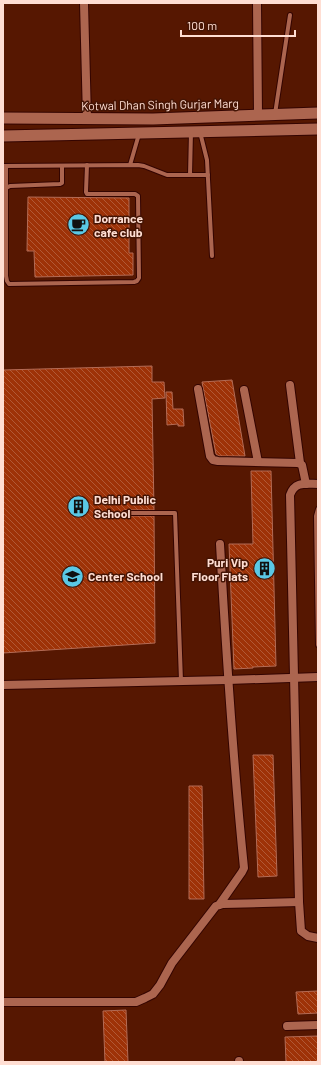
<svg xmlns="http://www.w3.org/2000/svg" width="321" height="1065" font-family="Barlow,sans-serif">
	<defs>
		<pattern id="building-back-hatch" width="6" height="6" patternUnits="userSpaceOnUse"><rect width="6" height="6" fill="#9e3207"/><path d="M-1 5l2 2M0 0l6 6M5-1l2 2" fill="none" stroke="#b15936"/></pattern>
	</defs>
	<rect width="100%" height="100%" fill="#561701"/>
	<g fill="url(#building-back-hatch)" stroke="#b46b55">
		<path d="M28 197 129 198V253H133V275L35 277 34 251H27Z"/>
		<path d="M152 366V382H164L165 398 152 399 154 510H125L122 511V513L123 516H154L155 643 3 653V370Z"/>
		<path d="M232 380 245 456H219L216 454 202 382Z"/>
		<path d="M166 392H172L173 409H183L184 426H178V424L167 425Z"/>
		<path d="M251 471H271L276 666 253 667V668L234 669 229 544H253Z"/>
		<path d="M253 755H273L277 876 258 877Z"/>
		<path d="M189 786H202L204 899H189Z"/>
		<path d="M318 991V1013L298 1014 296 992Z"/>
		<path d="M126 1010 128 1062H105L103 1011Z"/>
		<path d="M318 1036V1062H286L285 1037Z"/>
	</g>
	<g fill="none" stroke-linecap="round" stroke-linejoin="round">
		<defs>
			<g id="service">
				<path d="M275 114 290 15"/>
				<path d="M200 132 207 160 212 256"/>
				<path d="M130 165 139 134"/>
				<path d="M4 166 138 165 144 166 167 175H208"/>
				<path d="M6 166V276L7 281 9 284 134 282 137 281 139 278 138 196 135 194H87L86 192 87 165"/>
				<path d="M190 175 191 132"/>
				<path d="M6 188 10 186 60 184 62 183V166"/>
				<path d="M318 509 316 516 318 645"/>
				<path d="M125 513H175L181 681"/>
			</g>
			<g id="minor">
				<path d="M84 3 87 118"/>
				<path d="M257 3 258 115"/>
				<path d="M290 385 300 463"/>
				<path d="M198 389 210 456 213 460 218 461 298 463 302 465 306 484"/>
				<path d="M244 390 258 462"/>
				<path d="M318 484C306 484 295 481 290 495L299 902 301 931 308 936 318 938"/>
				<path d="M3 685 228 680 318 677"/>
				<path d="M219 905 242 872 244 868C233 760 226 652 220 544"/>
				<path d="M3 1002H136L145 998 153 994 160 985 172 963 216 906 223 904 299 902"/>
				<path d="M287 1026 318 1025"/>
				<path d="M239 1061V1062"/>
			</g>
			<g id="tertiary">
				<path d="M3 118 153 119 318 113"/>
				<path d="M3 136 318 129"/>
			</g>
		</defs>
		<use href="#service" stroke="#330400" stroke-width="6"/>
		<use href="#minor" stroke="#330400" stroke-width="10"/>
		<use href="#tertiary" stroke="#330400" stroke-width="13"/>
		<use href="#service" stroke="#ac654f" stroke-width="4"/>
		<use href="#minor" stroke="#ac654f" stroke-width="8"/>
		<use href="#tertiary" stroke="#ac654f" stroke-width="11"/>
	</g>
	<defs>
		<symbol id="cafe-disc" viewBox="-11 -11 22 22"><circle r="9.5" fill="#5ac8e5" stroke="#441404"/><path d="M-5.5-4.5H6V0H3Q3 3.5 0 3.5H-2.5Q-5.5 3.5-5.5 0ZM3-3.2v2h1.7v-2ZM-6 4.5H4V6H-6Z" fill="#111"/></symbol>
		<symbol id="building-disc" viewBox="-11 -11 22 22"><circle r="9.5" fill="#5ac8e5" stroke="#441404"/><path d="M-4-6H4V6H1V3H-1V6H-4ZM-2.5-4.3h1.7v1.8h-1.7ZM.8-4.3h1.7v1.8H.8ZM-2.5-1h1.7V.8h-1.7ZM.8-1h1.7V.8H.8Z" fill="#111"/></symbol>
		<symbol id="school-disc" viewBox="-11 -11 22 22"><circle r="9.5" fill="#5ac8e5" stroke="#441404"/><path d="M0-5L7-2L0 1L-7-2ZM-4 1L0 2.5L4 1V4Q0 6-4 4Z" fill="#111"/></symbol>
	</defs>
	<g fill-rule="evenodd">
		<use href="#cafe-disc" x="66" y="212" width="25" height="25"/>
		<use href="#building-disc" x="66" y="494" width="25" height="25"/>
		<use href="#building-disc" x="252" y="556" width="25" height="25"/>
		<use href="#school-disc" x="60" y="564" width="25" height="25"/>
	</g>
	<g text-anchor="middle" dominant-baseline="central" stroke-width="3" stroke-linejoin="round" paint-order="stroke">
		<g font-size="12" fill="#ffded3" stroke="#441404">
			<text transform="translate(160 104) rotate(-1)">Kotwal Dhan Singh Gurjar Marg</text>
		</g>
		<g font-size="12" font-weight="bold" fill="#ffded3" stroke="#441404" text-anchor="start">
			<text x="94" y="218">Dorrance<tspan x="94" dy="14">cafe club</tspan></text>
			<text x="94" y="499">Delhi Public<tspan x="94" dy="14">School</tspan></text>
			<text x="248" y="562" text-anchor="end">Puri Vip<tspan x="248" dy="14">Floor Flats</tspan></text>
			<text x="88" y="576">Center School</text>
		</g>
	</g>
	<rect width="321" height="1065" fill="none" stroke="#ffded3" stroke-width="8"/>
	<path d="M181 30v6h114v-6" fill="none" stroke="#ffded3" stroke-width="2"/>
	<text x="187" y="30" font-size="12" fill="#ffded3" stroke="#441404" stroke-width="3" paint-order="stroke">100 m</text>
</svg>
